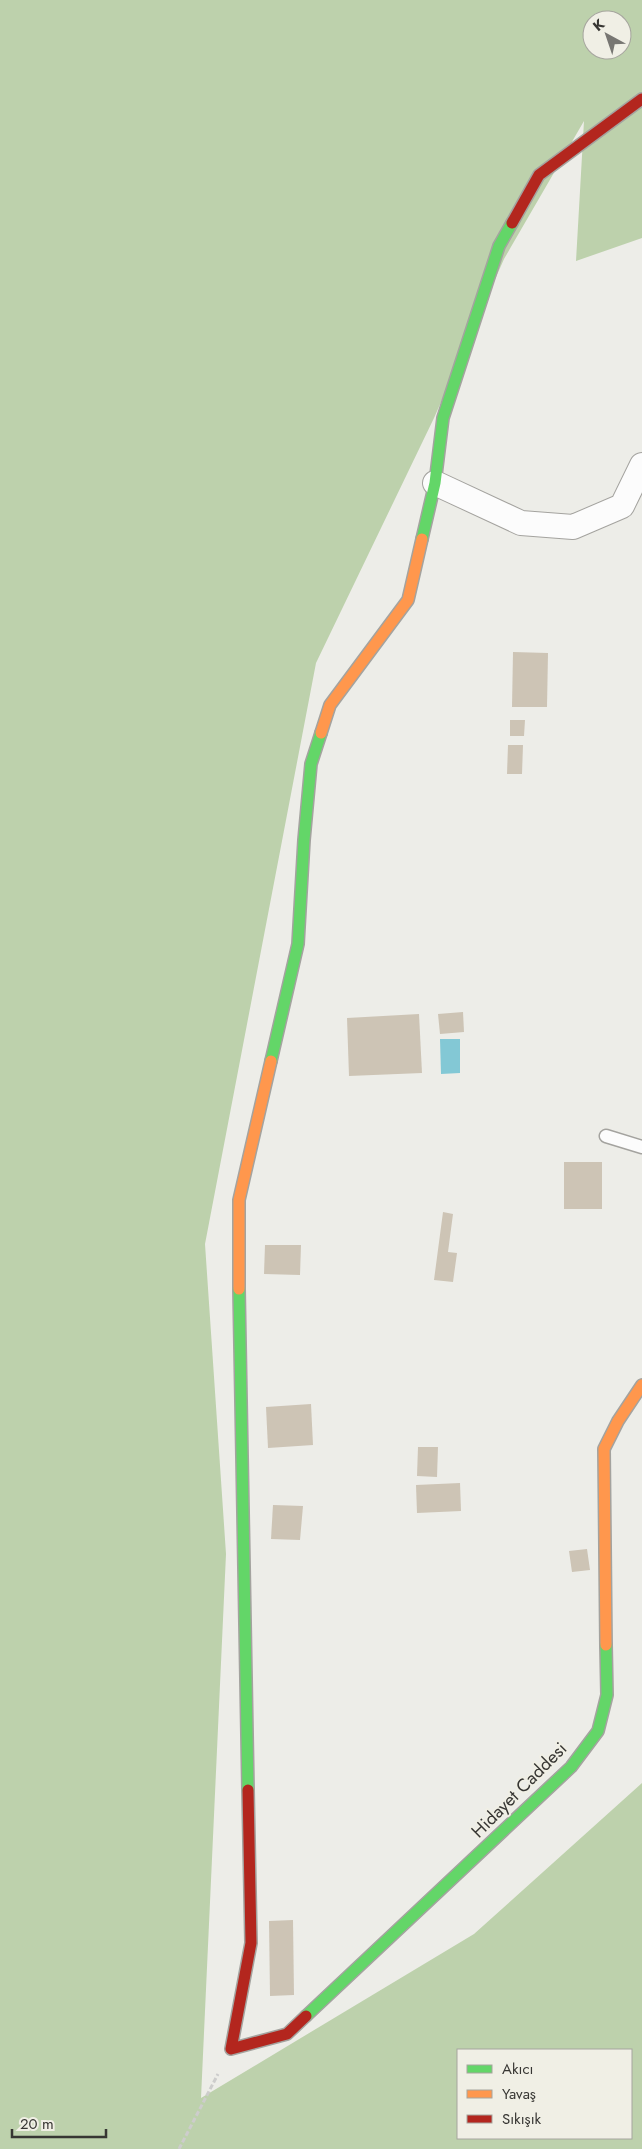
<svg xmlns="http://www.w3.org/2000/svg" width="642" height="2149" font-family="Jost,sans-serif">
	<rect width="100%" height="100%" fill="#edede8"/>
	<path fill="#bdd1ac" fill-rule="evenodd" d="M0 0H642V238L576 261 584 121 504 259 434 418 316 663 205 1244 226 1554 201 2098 474 1934 642 1783V2149H0ZM592 20H622V50H592ZM458 2050H631V2138H458Z"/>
	<path fill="#83c8d5" d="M440 1039H460V1073L441 1074Z"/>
	<g fill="#cdc4b5">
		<path d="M513 652 548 653 547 707H512Z"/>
		<path d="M510 720H525L524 736H510Z"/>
		<path d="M508 745H523L522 774H507Z"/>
		<path d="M463 1012 464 1032 440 1034 438 1014Z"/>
		<path d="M419 1014 422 1073 349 1076 347 1018Z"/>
		<rect x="564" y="1162" width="38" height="47"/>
		<path d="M443 1212 453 1214 448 1252 457 1253 453 1282 434 1280Z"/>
		<path d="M265 1245H301L300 1275 264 1274Z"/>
		<path d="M311 1404 313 1445 268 1448 266 1407Z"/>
		<path d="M418 1447H438L437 1477 417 1476Z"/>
		<path d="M460 1483 461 1511 417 1513 416 1485Z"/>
		<path d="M273 1505 303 1506 300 1540 271 1539Z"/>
		<path d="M587 1549 590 1570 572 1572 569 1551Z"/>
		<path d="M293 1920 294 1995 270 1996 269 1921Z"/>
	</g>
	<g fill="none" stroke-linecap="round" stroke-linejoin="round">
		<defs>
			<path id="lane" d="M606 1136 642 1147"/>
			<path id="street" d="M435 483 521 523 573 527 622 506 642 465"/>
			<g id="fast">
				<path d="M422 539 435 483 443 418 499 246 512 223"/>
				<path d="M271 1061 298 944 304 840 311 764 321 733"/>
				<path d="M239 1289 248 1790"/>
				<path d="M306 2016 571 1767 598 1731 607 1695 606 1645"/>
			</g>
			<g id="slow">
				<path d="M321 733 330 705 408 600 422 539"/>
				<path d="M239 1289V1200L271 1061"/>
				<path d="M606 1645 604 1449 618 1421 642 1385"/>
			</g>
			<g id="jam">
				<path d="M512 223 539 175 642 99"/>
				<path d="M248 1790 251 1943 231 2049 287 2034 306 2016"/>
			</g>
		</defs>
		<use href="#lane" stroke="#a4a39f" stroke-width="15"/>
		<use href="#street" stroke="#a4a39f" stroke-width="26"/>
		<use href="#fast" stroke="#a4a39f" stroke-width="14"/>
		<use href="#slow" stroke="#a4a39f" stroke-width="14"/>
		<use href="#jam" stroke="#a4a39f" stroke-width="14"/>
		<path stroke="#cdcdcc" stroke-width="3" stroke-dasharray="5 2.5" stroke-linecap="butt" d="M179 2149 218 2074"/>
		<use href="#lane" stroke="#fcfcfc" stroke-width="12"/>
		<use href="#street" stroke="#fcfcfc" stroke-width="24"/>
		<use href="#fast" stroke="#63d668" stroke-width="11"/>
		<use href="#slow" stroke="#ff974d" stroke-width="11"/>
		<use href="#jam" stroke="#b3261e" stroke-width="11"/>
	</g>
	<g text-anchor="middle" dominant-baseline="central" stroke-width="4" stroke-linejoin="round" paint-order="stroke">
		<g font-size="18" fill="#373633" stroke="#f0efe5">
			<text transform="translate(519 1790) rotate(-45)">Hidayet Caddesi</text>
		</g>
	</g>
	<rect x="457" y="2049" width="175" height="90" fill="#f0efe5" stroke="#a6a59e"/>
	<rect x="467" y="2065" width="25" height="8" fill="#63d668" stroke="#a6a59e"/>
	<text x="502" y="2074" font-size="15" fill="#373633">Akıcı</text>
	<rect x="467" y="2090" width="25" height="8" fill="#ff974d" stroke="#a6a59e"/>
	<text x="502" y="2099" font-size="15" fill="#373633">Yavaş</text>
	<rect x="467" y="2115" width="25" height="8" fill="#b3261e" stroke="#a6a59e"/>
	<text x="502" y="2124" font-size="15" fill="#373633">Sıkışık</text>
	<g transform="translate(607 35) rotate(320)"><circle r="24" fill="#f0efe5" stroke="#a6a59e"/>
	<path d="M0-4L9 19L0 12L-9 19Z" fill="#777672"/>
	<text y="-8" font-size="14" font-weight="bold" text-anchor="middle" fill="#373633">K</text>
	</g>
	<path d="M12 2129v8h94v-8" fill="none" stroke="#373633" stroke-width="2.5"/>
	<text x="20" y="2129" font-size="15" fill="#373633" stroke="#f0efe5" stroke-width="4" paint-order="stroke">20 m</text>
</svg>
